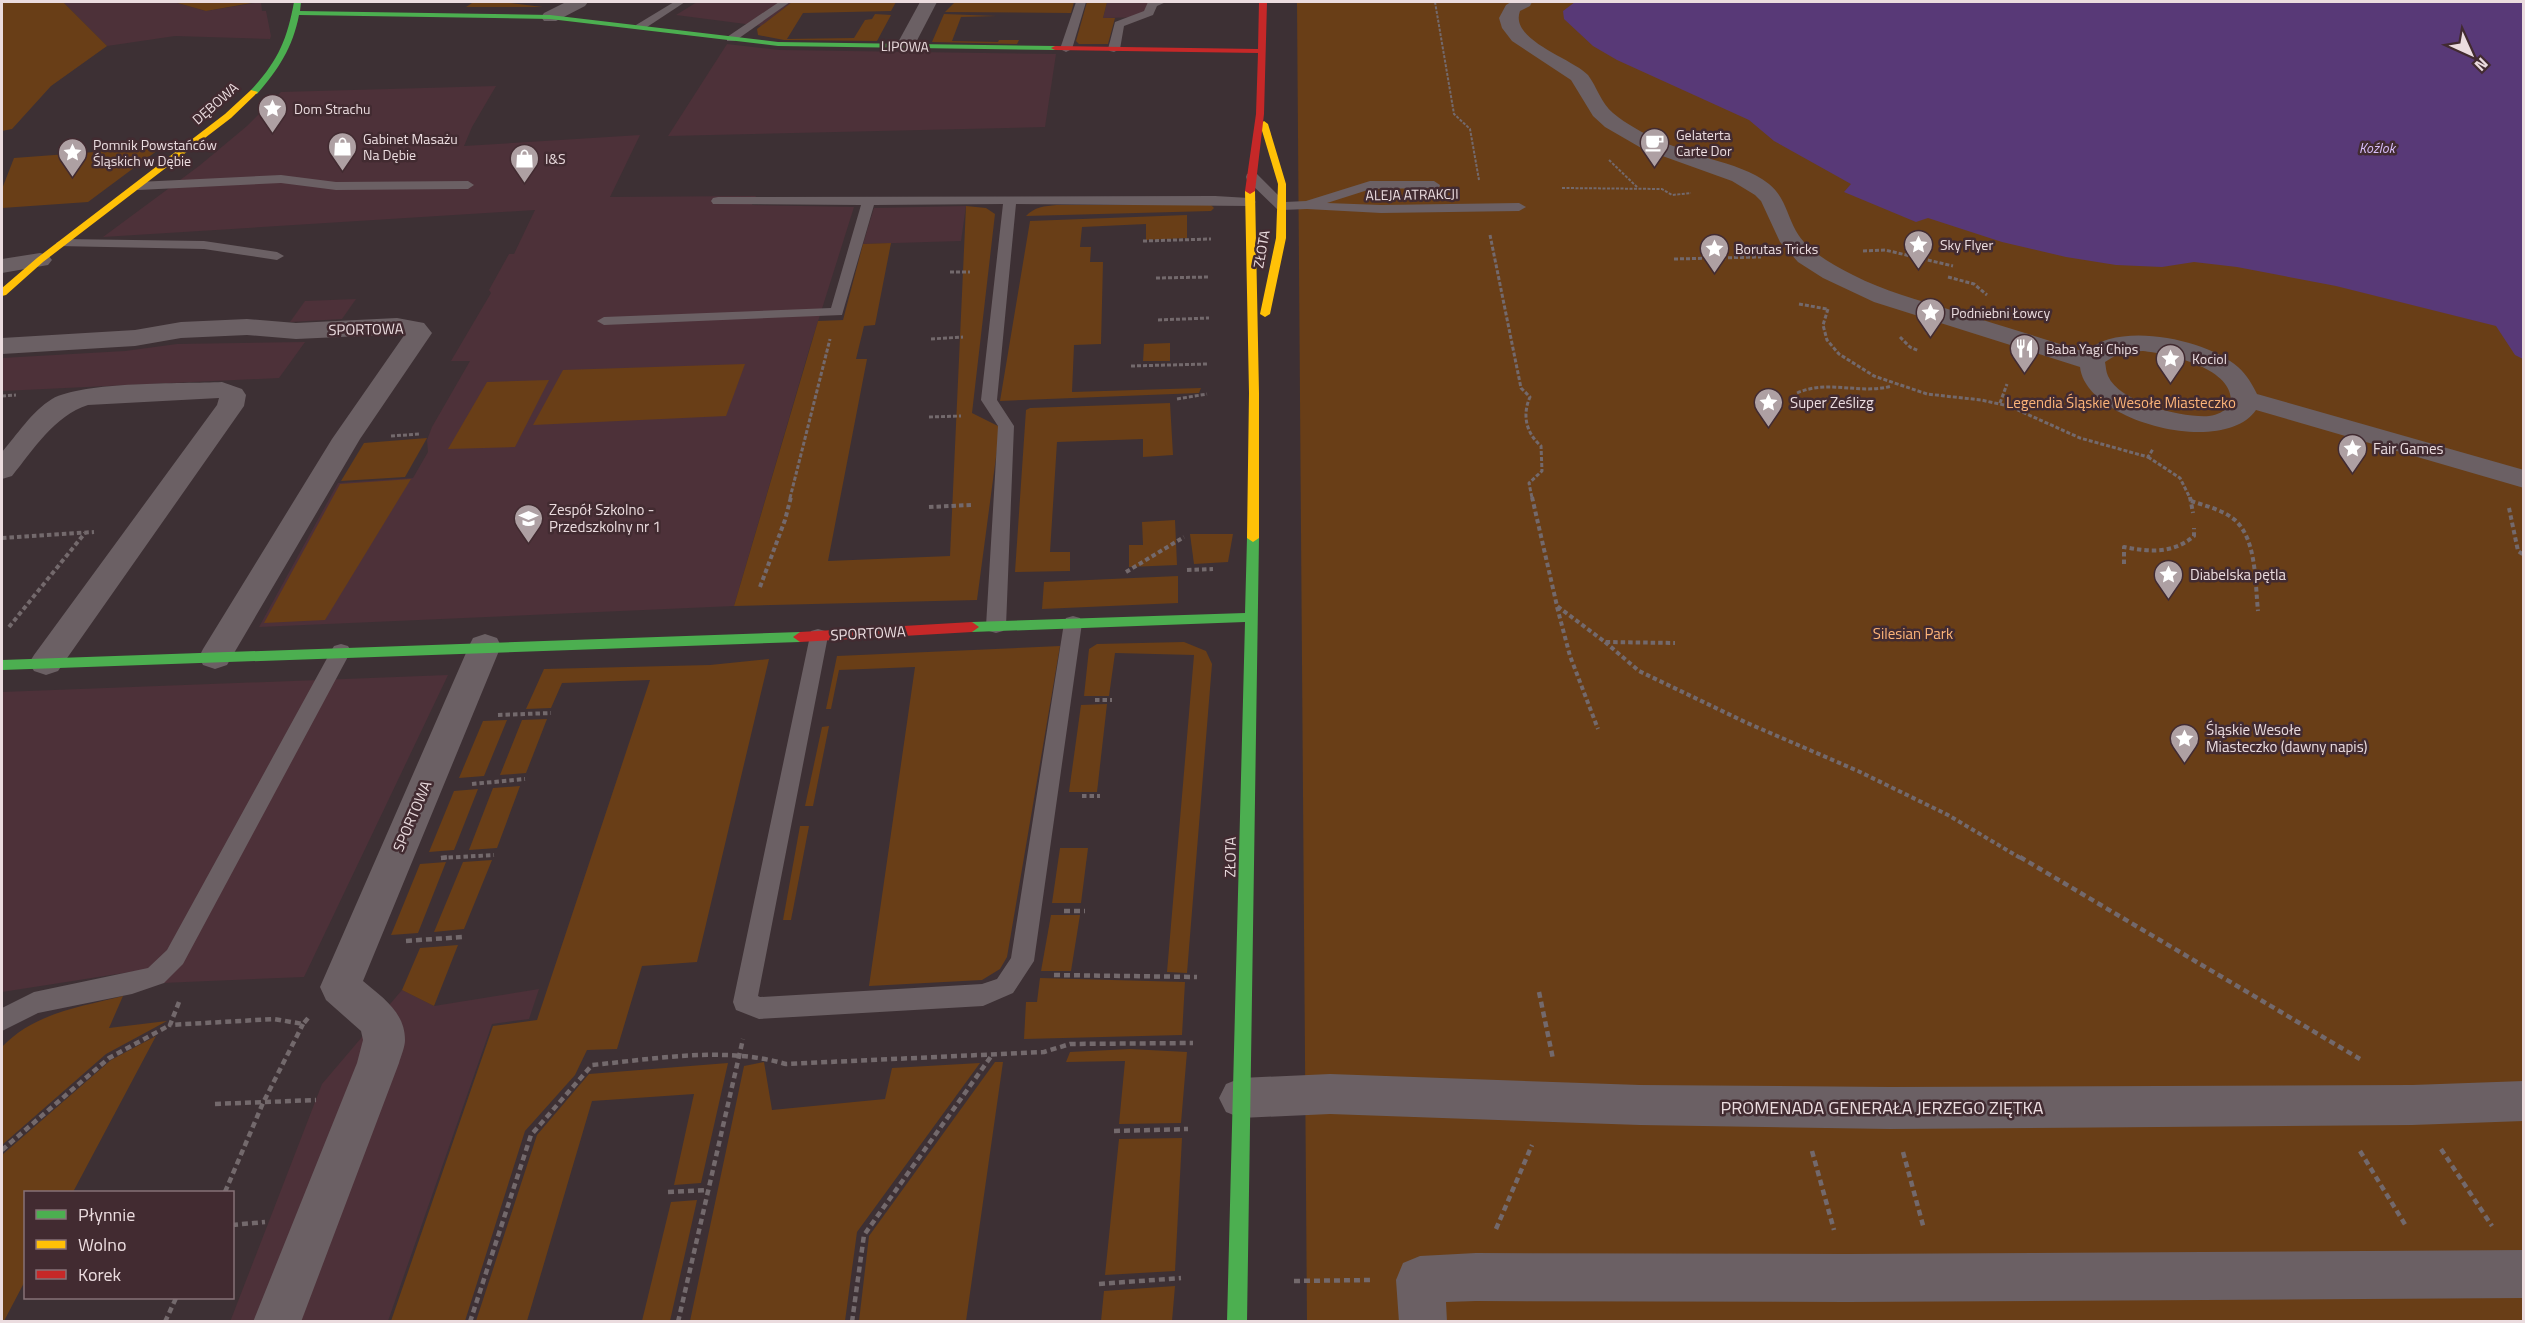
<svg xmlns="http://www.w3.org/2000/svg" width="2525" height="1323" font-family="'Titillium Web',sans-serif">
	<rect width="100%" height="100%" fill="#3d3034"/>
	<g fill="#4d3139">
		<path d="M63 2H174L206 11 261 2 262 11H266L271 36 270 39 175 36 107 46Z"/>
		<path d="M697 2H792L761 26 676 15Z"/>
		<path d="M1107 2H1149L1147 17 1103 18Z"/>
		<path d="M727 44 780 50 1056 54 1045 127 668 136Z"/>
		<path d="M496 86 472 127 464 146 640 135 610 197 756 196 752 205 854 207 809 350 734 606 259 627 338 483 413 478 428 452 427 440 432 427 470 361H451L491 293 489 290 509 254H514L535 210 103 237 199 166 247 126 281 92Z"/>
		<path d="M966 206 961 241 863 244 874 208Z"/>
		<path d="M356 299 342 319 290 322 305 301Z"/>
		<path d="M305 342 279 378 2 391V358L125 351 177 344Z"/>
		<path d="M448 675 304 977 139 984 143 970 2 992V692Z"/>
		<path d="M539 989 529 1019 492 1024 388 1321 230 1322 322 1084 402 990 434 1006Z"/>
	</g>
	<g fill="#693e17">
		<path d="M2 2H63L107 46 51 86 12 129 2 131Z"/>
		<path d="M174 2H257L206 11Z"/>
		<path d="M443 2H501L543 7H466L472 3Z"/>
		<path d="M792 2H896L891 11 803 13 787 39 854 38 865 20 872 19 875 14 891 15 877 41 784 40 758 35 757 29Z"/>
		<path d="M955 2H1074L1071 13 945 12Z"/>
		<path d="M1087 2H1107L1103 18H1115L1108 44H1079L1076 41Z"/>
		<path d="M1297 2H2523V1321H1307Z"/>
		<path d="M944 14 997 16 961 17 952 41 998 42 999 40H1019L1017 44 932 42Z"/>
		<path d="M162 147 88 202 2 208V189L14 158Z"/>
		<path d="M1056 205H1211L1214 208 1211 211 1026 216C1034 207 1045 206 1056 205Z"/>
		<path d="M966 206 986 208 995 214 972 413 1000 427 977 600 734 606 818 321 843 320 863 244 891 243 875 325 864 326 856 359H867L828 561 950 556Z"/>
		<path d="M1187 215V238L1146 240V224L1082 227 1080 247H1091L1090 262H1103L1101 344 1074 345 1072 392 1201 388 1199 393 1000 401 1030 221Z"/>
		<path d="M1170 343V361H1143L1144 344Z"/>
		<path d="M745 364 726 416 533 425 563 370Z"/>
		<path d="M549 380 515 447 448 449 487 382Z"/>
		<path d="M1170 403 1173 455 1143 457V439L1057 442 1050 552H1070V571L1015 572 1026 410 1030 408Z"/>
		<path d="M427 438 405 477 341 481 364 443Z"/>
		<path d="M411 479 325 620 264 623 340 484Z"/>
		<path d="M1175 520 1177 565 1129 567V545H1143L1142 522Z"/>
		<path d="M1190 534H1233L1228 562 1194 564Z"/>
		<path d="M1178 576V603L1042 609 1044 582Z"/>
		<path d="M1184 642 1206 651 1212 664 1187 973 1167 972 1194 655 1115 653 1109 696H1084L1089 649 1097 644Z"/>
		<path d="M1060 646 1007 957 1000 969 982 980 869 986 915 667 839 670 831 709H826L837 656Z"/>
		<path d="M769 659 697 962 642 966 617 1049 587 1050 575 1075 525 1131 465 1321H391L493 1026 537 1020 650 680 562 683 551 708 526 709 544 669 710 665Z"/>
		<path d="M1107 704 1097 792H1069L1081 705Z"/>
		<path d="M547 719 526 773 500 775 522 720Z"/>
		<path d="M507 720 484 776 459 778 483 721Z"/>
		<path d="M829 726 813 806H805L822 727Z"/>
		<path d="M520 786 497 848 469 850 493 788Z"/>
		<path d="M478 789 454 850 429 852 454 791Z"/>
		<path d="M800 826H809L791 920H783Z"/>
		<path d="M1060 848H1088L1081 903H1052Z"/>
		<path d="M492 860 464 929 434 932 463 862Z"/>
		<path d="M446 862 418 933 391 935 420 864Z"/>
		<path d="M1051 915H1080L1071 971H1041Z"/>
		<path d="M458 945 434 1006 402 990 420 948Z"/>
		<path d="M1040 978 1185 982 1182 1035 1024 1039 1026 1002H1037Z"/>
		<path d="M123 996 109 1028 167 1021 106 1054 2 1145V1047C34 1013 80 1007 123 996Z"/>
		<path d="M156 1036 73 1192H26L25 1281 4 1321H2V1155L111 1060Z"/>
		<path d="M1130 1049 1187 1052 1181 1123 1119 1124 1125 1061 1066 1062 1070 1052Z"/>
		<path d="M764 1062 772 1110 885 1099 892 1068 980 1063 857 1232 845 1321H690L744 1066Z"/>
		<path d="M995 1062H1003L966 1321H859L869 1236Z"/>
		<path d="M728 1063 701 1183 674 1185 694 1094 592 1101 527 1321H476L537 1135 589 1074Z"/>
		<path d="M1182 1138 1175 1271 1105 1275 1119 1139Z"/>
		<path d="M697 1200 670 1321H642L671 1202Z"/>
		<path d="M1175 1286 1172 1321H1101L1104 1291Z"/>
	</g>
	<path fill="#583977" d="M1575 2H2523V359L2515 355 2496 326 2336 286 2237 267 2194 262 2162 267 2116 265 2066 257 2002 242 1928 218 1916 222 1844 192 1851 184 1774 141 1749 120 1617 60 1593 46 1564 19 1563 11Z"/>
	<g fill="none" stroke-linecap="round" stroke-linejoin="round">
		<g stroke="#73696c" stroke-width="2" stroke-dasharray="3 1.5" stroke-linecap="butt">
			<path d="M1435 2 1454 114 1470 129 1479 180"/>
			<path d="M1609 160 1638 188"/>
			<path d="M1562 188 1662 189 1672 195 1691 193"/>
		</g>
		<g stroke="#73696c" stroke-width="3" stroke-dasharray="4 2" stroke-linecap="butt">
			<path d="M1490 235 1521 388 1530 397C1522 415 1526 433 1541 446L1542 471 1529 483 1532 498"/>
			<path d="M1143 241 1211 239"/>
			<path d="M1863 251 1885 250 1953 266"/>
			<path d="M1674 259 1761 257"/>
			<path d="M950 272H970"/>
			<path d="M1948 277 1974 284 1987 295"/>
			<path d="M1156 278 1210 277"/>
			<path d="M1799 304 1827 309"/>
			<path d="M1828 309 1823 325 1827 340 1839 354 1874 376 1927 394 1981 400 2009 406 2080 438 2148 457 2153 449"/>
			<path d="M1158 320 1209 318"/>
			<path d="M1900 337 1910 347 1919 351"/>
			<path d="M931 339 963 337"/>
			<path d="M1131 366 1207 364"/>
			<path d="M1797 393C1829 379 1859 395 1892 386"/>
			<path d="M2 396 16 395"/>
			<path d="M1177 399 1207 394"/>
			<path d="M2000 403 2007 384"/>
			<path d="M929 417 961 416"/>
			<path d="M391 436 420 434"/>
			<path d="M2148 457 2180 478 2190 498"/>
			<path d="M790 498 830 339"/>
		</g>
		<g stroke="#73696c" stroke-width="4" stroke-dasharray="4.5 3" stroke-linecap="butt">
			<path d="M1532 497 1557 606 1605 642 1675 643"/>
			<path d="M2190 497 2193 513"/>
			<path d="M2191 501C2206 506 2223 510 2235 520 2257 540 2255 584 2258 611"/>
			<path d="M929 507 971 505"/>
			<path d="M2509 508 2518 551 2524 555"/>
			<path d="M2 538 94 532"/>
			<path d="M2124 564V547C2150 552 2173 554 2194 536V528"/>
			<path d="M1187 570 1213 569"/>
			<path d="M1126 572 1184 537"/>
			<path d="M760 587 785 520 791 497"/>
			<path d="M1557 607 1570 656 1598 729"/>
			<path d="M9 627 85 533"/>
			<path d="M1605 642 1639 671 1745 722 1858 771 1948 815 2022 859"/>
			<path d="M1095 700H1112"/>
			<path d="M498 715 551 713"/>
			<path d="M472 784 525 779"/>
			<path d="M1082 796H1100"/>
			<path d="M441 858 494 855"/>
		</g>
		<g stroke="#73696c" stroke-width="4.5" stroke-dasharray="6 4" stroke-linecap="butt">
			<path d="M2020 857 2360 1059"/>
			<path d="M441 858 450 857"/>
			<path d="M1064 911H1085"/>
			<path d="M406 941 462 937"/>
			<path d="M1054 975 1197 977"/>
			<path d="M1539 992 1553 1059"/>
			<path d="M179 1002 170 1025 274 1019 303 1024 309 1017"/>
			<path d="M215 1104 316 1100"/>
			<path d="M1114 1131 1188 1129"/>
			<path d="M2441 1149 2492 1226"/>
			<path d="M2 1150 109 1058 170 1025"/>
			<path d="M1812 1151 1834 1230"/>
			<path d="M2360 1151 2406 1226"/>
			<path d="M1903 1152 1924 1229"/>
			<path d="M225 1192 263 1103 303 1024"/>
			<path d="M668 1192 708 1190"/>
			<path d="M232 1225 265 1222"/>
			<path d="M1496 1229 1532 1145"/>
			<path d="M1294 1281 1371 1280"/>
			<path d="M1099 1284 1181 1278"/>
			<path d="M165 1322 176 1298"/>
			<path d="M470 1322 531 1135 592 1065C655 1059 724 1046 786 1064L1044 1052 1070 1044 1193 1043"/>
			<path d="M678 1322 743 1039"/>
			<path d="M852 1322 864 1235 992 1055"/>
		</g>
		<g fill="#6b6064" fill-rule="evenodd">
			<path d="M674 2H685L644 29H636V25Z"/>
			<path d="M779 2H790L735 41H727V37Z"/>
			<path d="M1076 2H1086L1072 49 1066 52 1060 49Z"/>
			<path d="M1148 2H1166L1157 6 1153 15 1124 26 1120 49 1114 52 1110 51 1108 49 1115 22 1144 11Z"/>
			<path d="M1252 173 1257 174 1285 202 1306 201 1370 181H1434L1440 185 1439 188 1371 189 1327 203 1381 205 1519 203 1526 207 1519 211 1381 213 1307 209 1282 210 1277 209 1247 180 1246 177 1247 174Z"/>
			<path d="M281 175 336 182 468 181 474 185 468 189 336 190 281 183 138 190 132 186 138 182Z"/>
			<path d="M1215 196 1249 198 1256 202 1249 206 1016 204 997 400 1014 426 1006 626 1003 631 996 633 989 631 986 626 998 426 981 400 1003 204 874 205 842 315 604 325 597 321 604 317 831 308 861 205 713 204 711 201 713 198 718 197Z"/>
			<path d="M63 239 204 241 277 252 284 256 277 260 204 249 58 246 56 243Z"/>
			<path d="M1073 616 1080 618 1082 623 1034 961 1013 993 983 1006 759 1019 736 1010 733 1002 811 631 818 629 825 631 828 636 758 996 760 997 982 984 997 979 1011 958 1064 623 1066 618Z"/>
			<path d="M341 644 348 646 351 651 183 964 164 983 132 994 38 1013 2 1031V1008L34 992 148 968 167 950 331 651 334 646Z"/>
		</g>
		<g fill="#6b6064" fill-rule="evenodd">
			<path d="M566 2H588L585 6 556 21H544L541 17 544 13Z"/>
			<path d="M920 2H937L912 50H898L896 46Z"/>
			<path d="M1511 2H1532L1530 6 1520 11C1509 40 1572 58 1588 75 1597 87 1601 103 1613 113 1641 136 1677 148 1711 159 1731 165 1753 171 1769 184 1785 197 1787 215 1796 231 1807 251 1833 265 1853 275 1884 291 1918 300 1951 310 1996 324 2041 338 2086 352 2118 320 2208 340 2238 367 2247 375 2252 384 2257 394L2524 470V488L2256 410C2224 457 2086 422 2080 367L1874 302 1823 278 1798 262 1780 242 1761 201 1755 195 1732 181 1643 149 1605 127 1593 116 1571 80 1512 41 1502 28 1499 18 1506 5ZM2143 351C2169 354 2240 369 2230 407 2223 411 2218 415 2209 416 2183 418 2120 403 2108 376 2106 372 2106 367 2105 362L2121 352Z"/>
			<path d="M40 253 48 255 52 260 48 265 2 273V259Z"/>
			<path d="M397 318 424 323 432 333 360 439 227 665 215 669 203 665 199 657 203 649 332 439 405 334 296 339 247 335 181 338 135 346 2 354V338L135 330 181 322 247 319 296 323Z"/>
			<path d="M222 382 242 389 246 395 244 406 58 671 46 675 34 671 29 663 34 655 217 405 219 398 88 405C54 416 34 449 12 476L2 479V452C17 435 32 411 52 399 84 381 182 384 222 382Z"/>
			<path d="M485 634 497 638 501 646 363 981C382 997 405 1012 405 1040 405 1047 401 1056 399 1063L301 1322H253L357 1063 363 1040 361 1031 326 1000 320 987 469 646 473 638Z"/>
			<path d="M1330 1074 1640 1085 1890 1087 2412 1085 2524 1081V1121L2412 1125 1890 1129 1640 1125 1330 1114 1241 1118 1226 1112 1219 1098 1226 1084 1241 1078Z"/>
			<path d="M2524 1250V1298L1847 1302 1476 1301 1446 1302 1447 1322H1399L1396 1280 1403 1263 1420 1256 1476 1253 1847 1254Z"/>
		</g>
		<g fill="#4caf50" fill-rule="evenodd">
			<path d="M294 2H301L300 11 550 15 778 42 1055 46 1059 48 1055 50 778 46 550 19 299 15C293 47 278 70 257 94H251V90C278 61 287 40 294 2Z"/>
			<path d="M1253 534 1259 538 1247 1322H1227L1245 622 972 632 965 627 972 622 1245 613 1247 538Z"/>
			<path d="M800 632 807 637 800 642 2 670V660Z"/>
		</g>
		<g fill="#ffc107" fill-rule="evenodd">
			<path d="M251 90 258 92 231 118 43 262 6 295 2 296V288L37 258 225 114Z"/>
			<path d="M1264 121 1268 124 1286 184V238L1270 314 1265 317 1260 314 1276 238 1278 184 1260 124Z"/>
			<path d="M1250 188 1255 191 1259 393V538L1253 542 1247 538 1249 393 1245 191Z"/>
		</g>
		<g fill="#c62828" fill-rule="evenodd">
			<path d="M1259 2H1267L1264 114 1255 191 1250 194 1245 191 1256 114 1258 53 1055 50 1051 48 1055 46 1258 49Z"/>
			<path d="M972 622 979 627 972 632 800 642 793 637 800 632Z"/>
		</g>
	</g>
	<defs>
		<symbol id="sight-pin" viewBox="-11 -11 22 30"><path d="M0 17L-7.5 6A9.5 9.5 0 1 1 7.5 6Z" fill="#aea0a3" stroke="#422b31"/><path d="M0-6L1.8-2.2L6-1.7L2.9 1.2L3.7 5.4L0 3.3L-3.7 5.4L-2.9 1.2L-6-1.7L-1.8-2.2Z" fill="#fff"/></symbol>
		<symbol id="cafe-pin" viewBox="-11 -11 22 30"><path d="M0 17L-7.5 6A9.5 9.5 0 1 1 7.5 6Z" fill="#aea0a3" stroke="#422b31"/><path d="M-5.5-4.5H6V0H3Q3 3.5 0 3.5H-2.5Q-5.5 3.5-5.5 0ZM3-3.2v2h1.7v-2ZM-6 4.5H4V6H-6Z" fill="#fff"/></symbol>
		<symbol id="shop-pin" viewBox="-11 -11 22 30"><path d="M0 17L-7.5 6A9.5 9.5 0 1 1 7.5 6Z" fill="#aea0a3" stroke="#422b31"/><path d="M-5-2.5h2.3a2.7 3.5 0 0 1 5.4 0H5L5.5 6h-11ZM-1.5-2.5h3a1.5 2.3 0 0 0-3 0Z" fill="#fff"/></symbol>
		<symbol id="restaurant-pin" viewBox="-11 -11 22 30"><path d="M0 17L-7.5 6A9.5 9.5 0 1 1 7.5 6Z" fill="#aea0a3" stroke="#422b31"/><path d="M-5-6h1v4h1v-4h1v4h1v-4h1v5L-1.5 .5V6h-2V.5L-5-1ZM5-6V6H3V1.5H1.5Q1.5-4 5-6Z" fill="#fff"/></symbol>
		<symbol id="school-pin" viewBox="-11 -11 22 30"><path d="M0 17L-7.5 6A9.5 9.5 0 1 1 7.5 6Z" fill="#aea0a3" stroke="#422b31"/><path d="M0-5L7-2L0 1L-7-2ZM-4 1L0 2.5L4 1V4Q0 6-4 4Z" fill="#fff"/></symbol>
	</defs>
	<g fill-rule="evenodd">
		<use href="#sight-pin" x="256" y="92" width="33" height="45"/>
		<use href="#cafe-pin" x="1638" y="126" width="33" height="45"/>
		<use href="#shop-pin" x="326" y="130" width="33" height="45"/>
		<use href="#sight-pin" x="56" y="136" width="33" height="45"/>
		<use href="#shop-pin" x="508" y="142" width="33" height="45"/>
		<use href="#sight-pin" x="1902" y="228" width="33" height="45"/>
		<use href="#sight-pin" x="1698" y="232" width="33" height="45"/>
		<use href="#sight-pin" x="1914" y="296" width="33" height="45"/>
		<use href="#restaurant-pin" x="2008" y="332" width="33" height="45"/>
		<use href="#sight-pin" x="2154" y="342" width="33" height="45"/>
		<use href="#sight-pin" x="1752" y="386" width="33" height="45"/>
		<use href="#sight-pin" x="2336" y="432" width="33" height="45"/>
		<use href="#school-pin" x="512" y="502" width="33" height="45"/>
		<use href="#sight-pin" x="2152" y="558" width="33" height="45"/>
		<use href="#sight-pin" x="2168" y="722" width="33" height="45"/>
	</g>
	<g text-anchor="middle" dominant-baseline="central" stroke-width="5" stroke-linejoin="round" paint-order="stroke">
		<g font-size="14" fill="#ebdcdf" stroke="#422b31">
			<text transform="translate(905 46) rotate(1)">LIPOWA</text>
			<text transform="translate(215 103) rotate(-41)">DĘBOWA</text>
			<text transform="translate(1412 194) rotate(-1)">ALEJA ATRAKCJI</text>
			<text transform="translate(1261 249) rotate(-80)">ZŁOTA</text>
		</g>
		<g font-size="14" fill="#ebdcdf" stroke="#422b31" text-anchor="start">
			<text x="294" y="108">Dom Strachu</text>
			<text x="1676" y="134">Gelaterta<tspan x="1676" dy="16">Carte Dor</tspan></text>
			<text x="363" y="138">Gabinet Masażu<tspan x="363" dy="16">Na Dębie</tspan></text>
			<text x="93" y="144">Pomnik Powstańców<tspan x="93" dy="16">Śląskich w Dębie</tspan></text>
			<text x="545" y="158">I&amp;S</text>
			<text x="1940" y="244">Sky Flyer</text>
			<text x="1735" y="248">Borutas Tricks</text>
			<text x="1951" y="312">Podniebni Łowcy</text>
			<text x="2046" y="348">Baba Yagi Chips</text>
			<text x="2192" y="358">Kociol</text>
		</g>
		<g font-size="14" font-style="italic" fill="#d9bffa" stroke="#422b31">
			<text x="2377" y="147">Koźlok</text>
		</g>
		<g font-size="15" fill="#ebdcdf" stroke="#422b31">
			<text transform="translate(366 329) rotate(-1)">SPORTOWA</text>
			<text transform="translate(868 633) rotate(-3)">SPORTOWA</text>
			<text transform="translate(412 816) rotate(-67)">SPORTOWA</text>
			<text transform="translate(1230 857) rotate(-89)">ZŁOTA</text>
		</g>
		<g font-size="15" fill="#ebdcdf" stroke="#422b31" text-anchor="start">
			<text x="1790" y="402">Super Ześlizg</text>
			<text x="2373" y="448">Fair Games</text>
			<text x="549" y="509">Zespół Szkolno -<tspan x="549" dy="17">Przedszkolny nr 1</tspan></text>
			<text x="2190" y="574">Diabelska pętla</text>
			<text x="2206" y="729">Śląskie Wesołe<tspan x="2206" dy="17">Miasteczko (dawny napis)</tspan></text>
		</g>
		<g font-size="15" fill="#fdb479" stroke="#422b31">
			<text x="2121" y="402">Legendia Śląskie Wesołe Miasteczko</text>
			<text x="1913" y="633">Silesian Park</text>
		</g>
		<g font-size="18" fill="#ebdcdf" stroke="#422b31">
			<text x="1882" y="1107">PROMENADA GENERAŁA JERZEGO ZIĘTKA</text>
		</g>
	</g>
	<rect width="2525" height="1323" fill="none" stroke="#ebdcdf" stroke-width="6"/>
	<rect x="24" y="1191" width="210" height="108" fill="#422b31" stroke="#867277" stroke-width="1.5"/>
	<rect x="36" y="1210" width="30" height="9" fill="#4caf50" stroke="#867277" stroke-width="1.5"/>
	<text x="78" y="1221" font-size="18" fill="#ebdcdf">Płynnie</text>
	<rect x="36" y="1240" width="30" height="9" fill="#ffc107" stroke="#867277" stroke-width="1.5"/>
	<text x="78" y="1251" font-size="18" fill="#ebdcdf">Wolno</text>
	<rect x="36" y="1270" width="30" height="9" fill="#c62828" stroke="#867277" stroke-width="1.5"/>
	<text x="78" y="1281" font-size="18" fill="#ebdcdf">Korek</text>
	<g transform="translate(2471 54) rotate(135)" stroke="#422b31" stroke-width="4.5" paint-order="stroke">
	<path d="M0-4.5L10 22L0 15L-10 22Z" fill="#ebdcdf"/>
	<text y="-9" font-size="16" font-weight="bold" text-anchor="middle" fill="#ebdcdf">N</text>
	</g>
</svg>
